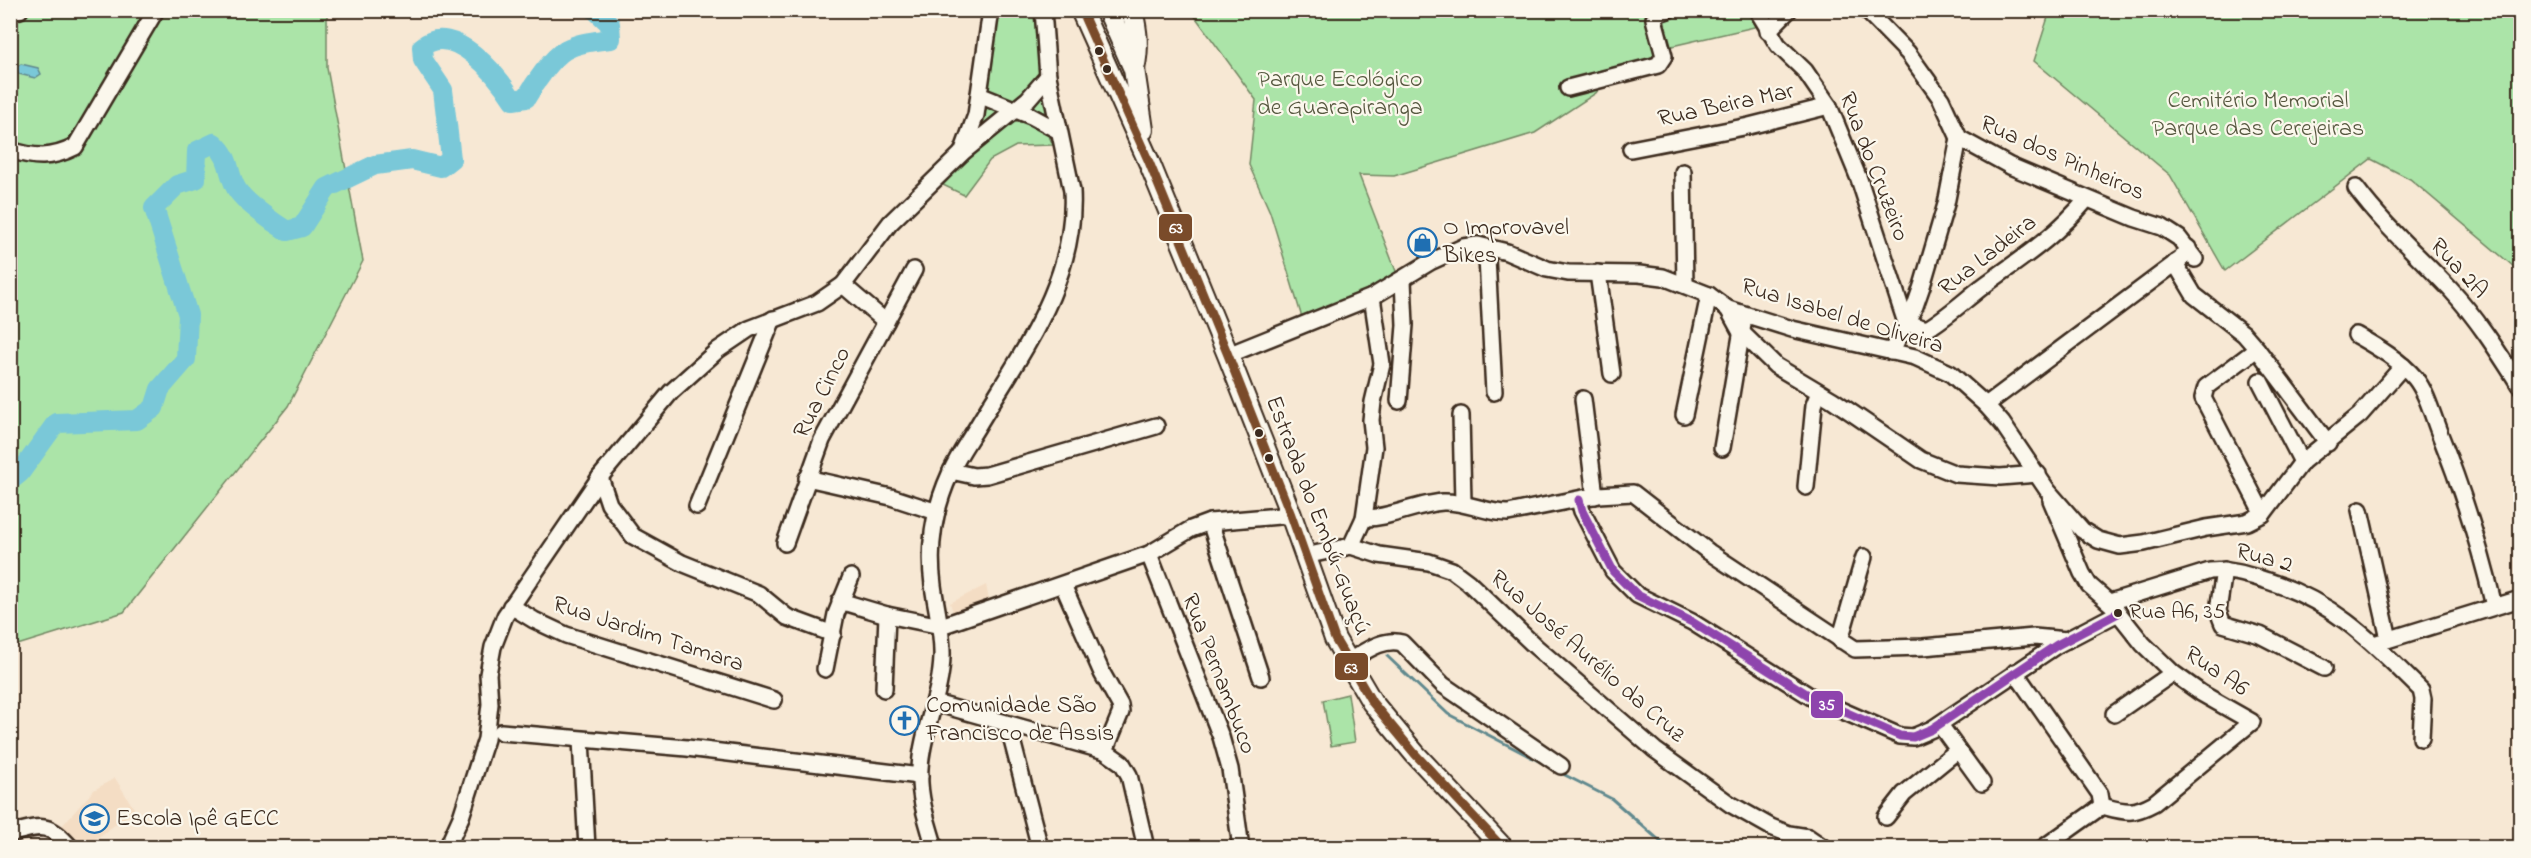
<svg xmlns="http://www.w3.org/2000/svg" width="2531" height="858" font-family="'Indie Flower',sans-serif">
	<rect width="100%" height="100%" fill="#f7e8d4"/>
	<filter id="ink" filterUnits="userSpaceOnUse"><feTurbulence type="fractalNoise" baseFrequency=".0167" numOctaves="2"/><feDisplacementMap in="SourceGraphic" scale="12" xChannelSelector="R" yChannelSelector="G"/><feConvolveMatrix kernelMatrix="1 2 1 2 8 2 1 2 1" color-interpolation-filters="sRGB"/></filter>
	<g filter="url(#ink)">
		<g fill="#f4ddc4">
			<path d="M986 585 989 600 954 615 950 603Z"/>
			<path d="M115 778 135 810 85 847H76L60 828 94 790Z"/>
		</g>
		<g fill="#abe4a8" stroke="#738763" stroke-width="1.5">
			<path d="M1758 10 1763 25 1672 46 1604 82 1596 93 1535 133 1394 176 1359 175 1399 279 1303 321 1270 212 1249 165 1256 100 1191 11Z"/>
			<path d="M11 11H327V68L363 261 288 406 124 612 11 647Z"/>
			<path d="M991 11H1041L1047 73 1015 109 980 95Z"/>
			<path d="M2050 11H2520V272L2410 179 2371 159 2225 271 2170 175 2034 61Z"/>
			<path d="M1045 89 1049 118 1025 107Z"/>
			<path d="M984 104 1005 111 981 135Z"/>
			<path d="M1015 122C1034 122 1046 126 1053 145L1016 146 990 160 964 195 943 185 993 132Z"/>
			<path d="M1348 694 1355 742 1331 746 1323 700Z"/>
		</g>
		<path fill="#7ac8d8" stroke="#61898e" stroke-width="1.5" d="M21 64 38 68 41 74 35 78 19 74 15 68Z"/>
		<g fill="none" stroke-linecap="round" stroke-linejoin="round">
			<g stroke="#61898e" stroke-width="3">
				<path d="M1387 656 1448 714 1550 767"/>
				<path d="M1559 772 1612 799 1668 848"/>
			</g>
			<path stroke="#7ac8d8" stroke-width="20" d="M10 481 20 473 56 423 137 420 154 408 160 389 186 359 188 315 154 208 177 185 196 179 197 151 214 143C231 158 227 171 236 188 243 201 274 223 287 231L302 227 327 188 375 165 412 160 441 167 451 159 443 90 423 60 422 47C453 20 498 76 513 100L526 98C534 84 552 58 565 50 579 42 596 41 611 39L610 24 595 10"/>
			<defs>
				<g id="minor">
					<path d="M1757 10 1778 45 1805 71 1829 106 1859 179 1906 323 1927 329C1947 317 1964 301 1982 287 2023 257 2053 239 2087 199"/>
					<path d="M1866 10 1908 53 1941 99 1959 138 2010 166 2134 218 2162 227 2179 238 2195 259"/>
					<path d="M10 13 20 10"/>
					<path d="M1768 31 1789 10"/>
					<path d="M1568 88 1658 65 1664 56 1654 19 1659 13 1668 10"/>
					<path d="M979 95 1031 116 1057 130"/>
					<path d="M1631 149 1749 126 1829 106"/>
					<path d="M10 150C35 158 51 159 75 147L156 10"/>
					<path d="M962 153 976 115 991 10"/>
					<path d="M1683 172 1685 285"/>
					<path d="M2356 188C2384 226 2418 255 2450 289 2477 318 2499 353 2520 386"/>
					<path d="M1487 258 1494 392"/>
					<path d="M2175 263 2194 295 2244 334 2257 349 2328 443"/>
					<path d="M1598 273 1612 374"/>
					<path d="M843 285 886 322"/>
					<path d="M1728 309 1740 331 1776 366 1833 400 1921 460 1956 474 2000 477 2038 474"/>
					<path d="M2356 335C2375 346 2400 360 2415 378 2427 393 2432 414 2439 432 2462 489 2480 547 2494 606"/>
					<path d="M2257 349 2206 387 2203 398 2263 514"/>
					<path d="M1891 352 1915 306 1922 286 1946 204 1959 138"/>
					<path d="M1228 355 1372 297 1430 262 1463 247 1478 245 1507 252 1547 269 1568 273 1639 274 1663 277 1709 295 1728 309 1792 329 1915 357 1950 373 1986 405 2002 423 2048 491 2082 530 2098 540 2120 546 2144 543 2206 528 2247 522 2263 514 2302 462 2360 415 2403 366"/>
					<path d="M2260 381 2302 462"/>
					<path d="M1583 399 1595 496"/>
					<path d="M1399 401 1405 325 1403 280"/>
					<path d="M1986 405 2181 259 2188 248"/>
					<path d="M1461 415 1463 503"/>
					<path d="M1684 415 1709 295"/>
					<path d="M1722 448 1743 324"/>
					<path d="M951 471 974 476 987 475 1156 426"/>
					<path d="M600 477 609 504 633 536 682 563 759 594 787 617 833 634"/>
					<path d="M807 478 891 497 937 512"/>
					<path d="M1806 487 1814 405 1819 392"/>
					<path d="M1579 500 1582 511 1613 571 1637 595 1692 622 1813 698 1900 736 1913 737 1932 729 2057 645 2118 613"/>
					<path d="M2051 500 2082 573 2089 585 2112 605 2143 644 2173 673 2201 693 2252 722 2154 803C2132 815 2125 812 2102 806"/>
					<path d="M697 506 773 319"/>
					<path d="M2360 510 2389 639"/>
					<path d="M1364 518C1388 519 1416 504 1443 502 1466 501 1485 513 1508 513L1598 495 1633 493 1709 552 1855 649 1923 647 2034 637 2067 640"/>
					<path d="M1210 522 1261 677"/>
					<path d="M785 543 822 440 914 270"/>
					<path d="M1351 546 1364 518 1374 447 1371 420 1373 402 1382 364 1372 297"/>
					<path d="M1149 554 1221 737 1230 769 1241 848"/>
					<path d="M1305 556 1351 546 1379 555 1429 562 1452 570 1468 582 1536 647 1655 750 1730 804 1771 827 1789 834 1808 837 1824 848"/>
					<path d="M2224 570 2218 611 2223 624 2260 635 2324 668"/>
					<path d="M1063 585 1102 673 1120 705 1121 712 1105 751"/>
					<path d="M840 601 887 615 941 626 1149 554 1191 529 1210 522 1291 515"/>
					<path d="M2110 602 2210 571C2231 569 2248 575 2268 581 2336 603 2371 641 2421 690L2423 699 2421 738"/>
					<path d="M511 606 534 620 566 635 774 700"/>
					<path d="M1840 640 1864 557"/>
					<path d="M2374 644 2520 599"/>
					<path d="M1347 662C1363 653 1383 637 1402 643L1443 685 1561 766"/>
					<path d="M825 669 836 614 851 577"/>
					<path d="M2015 672 2100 794 2102 806 2043 848"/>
					<path d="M884 689 887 615"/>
					<path d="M935 703 1105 751 1122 763 1129 775 1146 848"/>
					<path d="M2114 714 2173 673"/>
					<path d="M1008 725 1040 848"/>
					<path d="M1940 725 1982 783"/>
					<path d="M501 732 687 748 920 776"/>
					<path d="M581 740 587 848"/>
					<path d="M1886 817 1904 794 1958 750"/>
					<path d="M10 834C42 825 48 822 71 848"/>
					<path d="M447 848 461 817 486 739 490 704 488 674 493 647 505 616 600 477 671 392 718 350 749 329 817 303 843 285 890 223 962 153 1028 99 1048 76"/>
					<path d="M935 848C927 822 918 795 920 768 922 730 941 695 942 657 943 632 936 609 933 585 928 547 934 509 950 474 957 457 968 442 977 427 1021 353 1077 281 1072 191L1048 76 1043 10"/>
				</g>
				<g id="major">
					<path d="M1081 10 1149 162 1228 355 1291 515 1335 639 1372 702 1415 754 1503 848"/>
					<path d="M1108 10 1134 69 1143 130"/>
					<path d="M1132 10C1137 31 1139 48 1134 69"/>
				</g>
			</defs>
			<use href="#minor" stroke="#3b2a1e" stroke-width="20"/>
			<use href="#major" stroke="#3b2a1e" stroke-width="24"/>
			<use href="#minor" stroke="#fbf7ec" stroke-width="15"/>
			<use href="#major" stroke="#fbf7ec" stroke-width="20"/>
			<defs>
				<path id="bus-1" d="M1081 10 1149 162 1228 355 1291 515 1335 639 1372 702 1415 754 1503 848"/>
				<path id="bus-2" d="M1579 500 1582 511 1613 571 1637 595 1692 622 1813 698 1900 736 1913 737 1932 729 2057 645 2118 613"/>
			</defs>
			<use href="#bus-1" stroke="#fbf7ec" stroke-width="14"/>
			<use href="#bus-2" stroke="#fbf7ec" stroke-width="14"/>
			<use href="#bus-1" stroke="#7a4b2a" stroke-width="9"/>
			<use href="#bus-2" stroke="#8e44ad" stroke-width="9"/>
		</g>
	</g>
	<defs>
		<symbol id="shop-ring" viewBox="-11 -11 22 22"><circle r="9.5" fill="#fbf7ec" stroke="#1f6fb2" stroke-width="1.5"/><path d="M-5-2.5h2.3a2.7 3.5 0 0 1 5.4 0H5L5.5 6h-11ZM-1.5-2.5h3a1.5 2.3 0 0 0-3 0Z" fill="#1f6fb2"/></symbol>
		<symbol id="church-ring" viewBox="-11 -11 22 22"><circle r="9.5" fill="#fbf7ec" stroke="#1f6fb2" stroke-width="1.5"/><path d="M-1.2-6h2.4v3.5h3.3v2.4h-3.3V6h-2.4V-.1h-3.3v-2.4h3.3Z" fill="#1f6fb2"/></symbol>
		<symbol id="school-ring" viewBox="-11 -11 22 22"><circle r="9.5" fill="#fbf7ec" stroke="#1f6fb2" stroke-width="1.5"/><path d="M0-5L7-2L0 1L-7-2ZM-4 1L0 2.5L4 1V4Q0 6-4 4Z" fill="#1f6fb2"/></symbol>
	</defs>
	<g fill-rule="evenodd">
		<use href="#shop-ring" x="1406" y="226" width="33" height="33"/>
		<use href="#church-ring" x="888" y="704" width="33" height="33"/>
		<use href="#school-ring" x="78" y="802" width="33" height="33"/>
	</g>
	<g fill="#3b2a1e" stroke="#fbf7ec" stroke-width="2">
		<circle cx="1099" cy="51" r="5"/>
		<circle cx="1107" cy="69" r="5"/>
		<circle cx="1259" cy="433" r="5"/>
		<circle cx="1269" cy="458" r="5"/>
		<circle cx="2118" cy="613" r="5"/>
	</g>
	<g text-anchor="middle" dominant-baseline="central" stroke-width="4.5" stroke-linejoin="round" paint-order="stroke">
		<g font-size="22" fill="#3b2a1e" stroke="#fbf7ec" text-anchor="start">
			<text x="2129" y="613">Rua A6, 35</text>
		</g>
		<g font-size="24" fill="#575840" stroke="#fbf7ec">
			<text x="1340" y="80">Parque Ecológico<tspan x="1340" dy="28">de Guarapiranga</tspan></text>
			<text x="2258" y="101">Cemitério Memorial<tspan x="2258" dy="28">Parque das Cerejeiras</tspan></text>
		</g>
		<g font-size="24" fill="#3b2a1e" stroke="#fbf7ec">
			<text transform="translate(1726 106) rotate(-12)">Rua Beira Mar</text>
			<text transform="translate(2062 159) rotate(24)">Rua dos Pinheiros</text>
			<text transform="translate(1873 167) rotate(69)">Rua do Cruzeiro</text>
			<text transform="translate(1988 256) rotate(-38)">Rua Ladeira</text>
			<text transform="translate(2458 269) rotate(47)">Rua 2A</text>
			<text transform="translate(1842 317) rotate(17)">Rua Isabel de Oliveira</text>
			<text transform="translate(823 393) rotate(-63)">Rua Cinco</text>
			<text transform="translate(1317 516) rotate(69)">Estrada do Embú-Guaçú</text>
			<text transform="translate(2264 559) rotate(15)">Rua 2</text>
			<text transform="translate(648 635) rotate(18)">Rua Jardim Tamara</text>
			<text transform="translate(1587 657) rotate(41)">Rua José Aurélio da Cruz</text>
			<text transform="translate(2216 672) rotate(34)">Rua A6</text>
			<text transform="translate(1218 674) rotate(69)">Rua Pernambuco</text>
		</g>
		<g font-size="24" fill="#3b2a1e" stroke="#fbf7ec" text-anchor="start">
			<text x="1443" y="228">O Improvavel<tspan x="1443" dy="28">Bikes</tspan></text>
			<text x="926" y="706">Comunidade São<tspan x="926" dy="28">Francisco de Assis</tspan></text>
			<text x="116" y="819">Escola Ipê GECC</text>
		</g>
	</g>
	<g stroke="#fbf7ec" stroke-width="2">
		<rect x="1158" y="213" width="35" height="29" rx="6" fill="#7a4b2a"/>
		<rect x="1334" y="652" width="35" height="29" rx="6" fill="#7a4b2a"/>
		<rect x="1810" y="690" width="34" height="29" rx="6" fill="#8e44ad"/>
	</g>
	<g font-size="16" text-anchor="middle" font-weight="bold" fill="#fff">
		<text x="1176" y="233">63</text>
		<text x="1351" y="673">63</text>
		<text x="1827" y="710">35</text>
	</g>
	<rect width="2531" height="858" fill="none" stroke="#fbf7ec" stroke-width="36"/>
	<rect x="18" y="18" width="2495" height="822" fill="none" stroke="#3b2a1e" stroke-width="2" filter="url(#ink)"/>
</svg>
